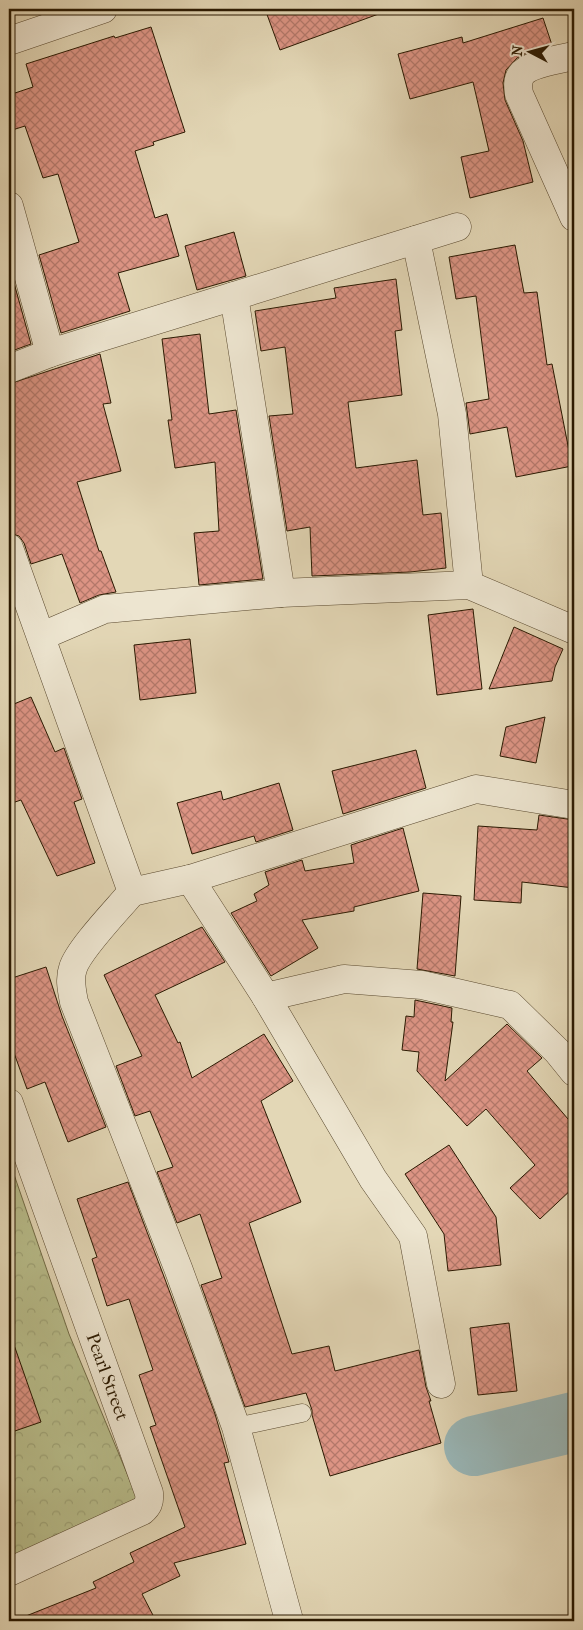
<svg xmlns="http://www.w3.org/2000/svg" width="583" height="1630" font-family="'IM FELL French Canon',serif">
	<defs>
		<pattern id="forest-crowns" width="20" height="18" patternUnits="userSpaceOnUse" patternTransform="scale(1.25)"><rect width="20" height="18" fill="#b8bd8b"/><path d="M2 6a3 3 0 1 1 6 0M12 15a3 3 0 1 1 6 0" fill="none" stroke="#9ea276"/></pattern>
		<pattern id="building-cross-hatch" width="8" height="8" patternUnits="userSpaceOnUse" patternTransform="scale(1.25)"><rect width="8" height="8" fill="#dc9484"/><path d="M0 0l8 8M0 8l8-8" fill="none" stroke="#b3786a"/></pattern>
	</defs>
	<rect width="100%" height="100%" fill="#e3d7b6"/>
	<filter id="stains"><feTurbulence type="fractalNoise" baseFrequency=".004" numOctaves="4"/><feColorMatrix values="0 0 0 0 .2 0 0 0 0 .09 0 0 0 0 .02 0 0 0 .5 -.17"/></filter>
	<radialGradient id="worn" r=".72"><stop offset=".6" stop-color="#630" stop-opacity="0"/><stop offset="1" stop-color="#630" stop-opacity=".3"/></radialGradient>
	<path fill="url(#forest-crowns)" stroke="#716b46" d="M9 1160 69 1334 138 1500 9 1568Z"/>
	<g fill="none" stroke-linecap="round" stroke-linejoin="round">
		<path stroke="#99b7b8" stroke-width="60" d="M474 1446 574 1422"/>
	</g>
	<g fill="url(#building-cross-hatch)" stroke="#2a1901">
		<path d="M265 9H383L384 12 280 50Z"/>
		<path d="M543 18 552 45 532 50 517 58 506 70 503 83 505 100 523 141 533 182 470 198 461 157 489 151 473 82 410 99 398 54 462 37 463 43Z"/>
		<path d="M151 27 185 132 153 142 154 145 135 151 155 218 167 214 179 256 118 273 130 311 61 333 39 255 79 242 58 174 43 178 25 126 9 131V95L33 87 26 64 114 36 115 38Z"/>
		<path d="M234 232 246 276 197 290 185 246Z"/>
		<path d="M515 245 524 293 537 292 547 365 552 364 572 466 516 477 507 427 470 434 466 403 489 399 476 296 456 299 449 257Z"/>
		<path d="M9 265 31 344 9 352Z"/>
		<path d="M396 279 402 330 395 331 402 395 348 402 356 468 417 460 423 515 441 513 446 568 410 572 312 576 310 527 287 531 269 416 293 414 285 347 261 351 255 311 336 298 334 288Z"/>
		<path d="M200 334 209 414 236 410 263 579 199 585 194 533 219 531 215 462 175 468 168 420H172L162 339Z"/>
		<path d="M100 354 111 403 103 404 121 471 77 482 99 551H101L116 592 99 595 80 603 62 554 31 564 24 543 19 536 9 533V384Z"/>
		<path d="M473 609 482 689 437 695 428 615Z"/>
		<path d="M514 627 563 649 555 667 552 681 489 689Z"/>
		<path d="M190 639 196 693 140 700 134 645Z"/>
		<path d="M31 697 55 752 64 748 82 799 74 802 95 863 57 876 21 800 9 804V706Z"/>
		<path d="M545 717 536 763 500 756 506 727Z"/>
		<path d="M416 750 426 788 343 814 332 771Z"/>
		<path d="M279 783 293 830 256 842 254 836 192 854 177 803 221 791 223 800Z"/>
		<path d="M539 815 574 820V888L522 882 521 903 474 900 478 826 537 830Z"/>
		<path d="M403 828 419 891 354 907V911L302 920 318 948 271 976 231 913 257 901 254 894 269 885 265 872 302 860 305 871 354 863 351 845Z"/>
		<path d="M423 893 461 896 455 976 417 969Z"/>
		<path d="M202 927 225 962 155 995 178 1043 180 1042 192 1078 264 1034 293 1081 261 1101 301 1202 249 1223 292 1354 329 1346 335 1371 419 1350 426 1387 431 1401H429L441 1443 330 1476 312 1415V1410L306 1393 245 1407 201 1285 222 1278 200 1214 177 1223 157 1172 173 1167 150 1111 135 1116 116 1066 142 1056 104 975Z"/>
		<path d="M46 967 62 1016 106 1127 68 1142 45 1082 27 1089 9 1039V979Z"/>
		<path d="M415 1000 452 1008 451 1022H453L445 1081 507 1024 542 1058 527 1071 574 1126V1187L540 1219 510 1188 535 1165 486 1109 467 1126 417 1071 419 1052 402 1050 406 1016 414 1017Z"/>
		<path d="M449 1145 496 1217 501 1265 448 1271 444 1234 405 1174Z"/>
		<path d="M128 1182 163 1274 215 1414 229 1462 224 1463 246 1544 174 1563 180 1576 142 1594 156 1621H17L16 1620 96 1588 93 1582 134 1562 130 1553 185 1527 150 1427 156 1425 139 1375 153 1370 129 1299 107 1306 92 1259 97 1257 77 1199Z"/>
		<path d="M509 1323 517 1391 478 1395 470 1328Z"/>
		<path d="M9 1342H13L41 1422 9 1433Z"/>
	</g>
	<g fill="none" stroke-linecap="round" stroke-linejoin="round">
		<defs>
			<path id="service" d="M236 1427 302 1413"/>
			<g id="minor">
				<path d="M9 41 103 9"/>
				<path d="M574 56C561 59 528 64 521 75 517 81 518 87 519 94L574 217"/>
				<path d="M9 206 50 353"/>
				<path d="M416 240 452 414 469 585"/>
				<path d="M234 296 281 593"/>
				<path d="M9 369 50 353 457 227"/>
				<path d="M9 548 132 892C118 909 79 949 73 968 69 979 72 991 74 1002L178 1268 236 1427 289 1620"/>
				<path d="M42 636 105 609 281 593 469 585 574 630"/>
				<path d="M190 879 266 997 373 1179 413 1236 441 1384"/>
				<path d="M132 892 190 879 476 789 574 805"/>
				<path d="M266 997 344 979 422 985 510 1005 557 1051 574 1072"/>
				<path d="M9 1103 149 1493C150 1502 148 1506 142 1511L9 1572"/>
			</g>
		</defs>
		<use href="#service" stroke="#58482e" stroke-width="19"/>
		<use href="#minor" stroke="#58482e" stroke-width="29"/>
		<use href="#service" stroke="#ede5d0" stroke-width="18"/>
		<use href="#minor" stroke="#ede5d0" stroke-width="28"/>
	</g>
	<g text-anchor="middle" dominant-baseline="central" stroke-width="4.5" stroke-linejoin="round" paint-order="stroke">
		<g font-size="18" fill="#2a1901" stroke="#ede5d0">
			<text transform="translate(107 1377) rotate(70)">Pearl Street</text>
		</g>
	</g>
	<rect width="583" height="1630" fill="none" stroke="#e3d7b6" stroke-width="30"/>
	<rect x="10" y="10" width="563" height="1610" fill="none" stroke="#2a1901" stroke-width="2.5"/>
	<rect x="15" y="15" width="553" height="1600" fill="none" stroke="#2a1901"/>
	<g transform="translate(530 52) rotate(276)" stroke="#ede5d0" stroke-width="4" paint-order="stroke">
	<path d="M0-4L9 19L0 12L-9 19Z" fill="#2a1901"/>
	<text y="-8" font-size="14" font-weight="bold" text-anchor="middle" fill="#2a1901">N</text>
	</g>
	<rect width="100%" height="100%" filter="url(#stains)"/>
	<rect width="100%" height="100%" fill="url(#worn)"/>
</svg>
